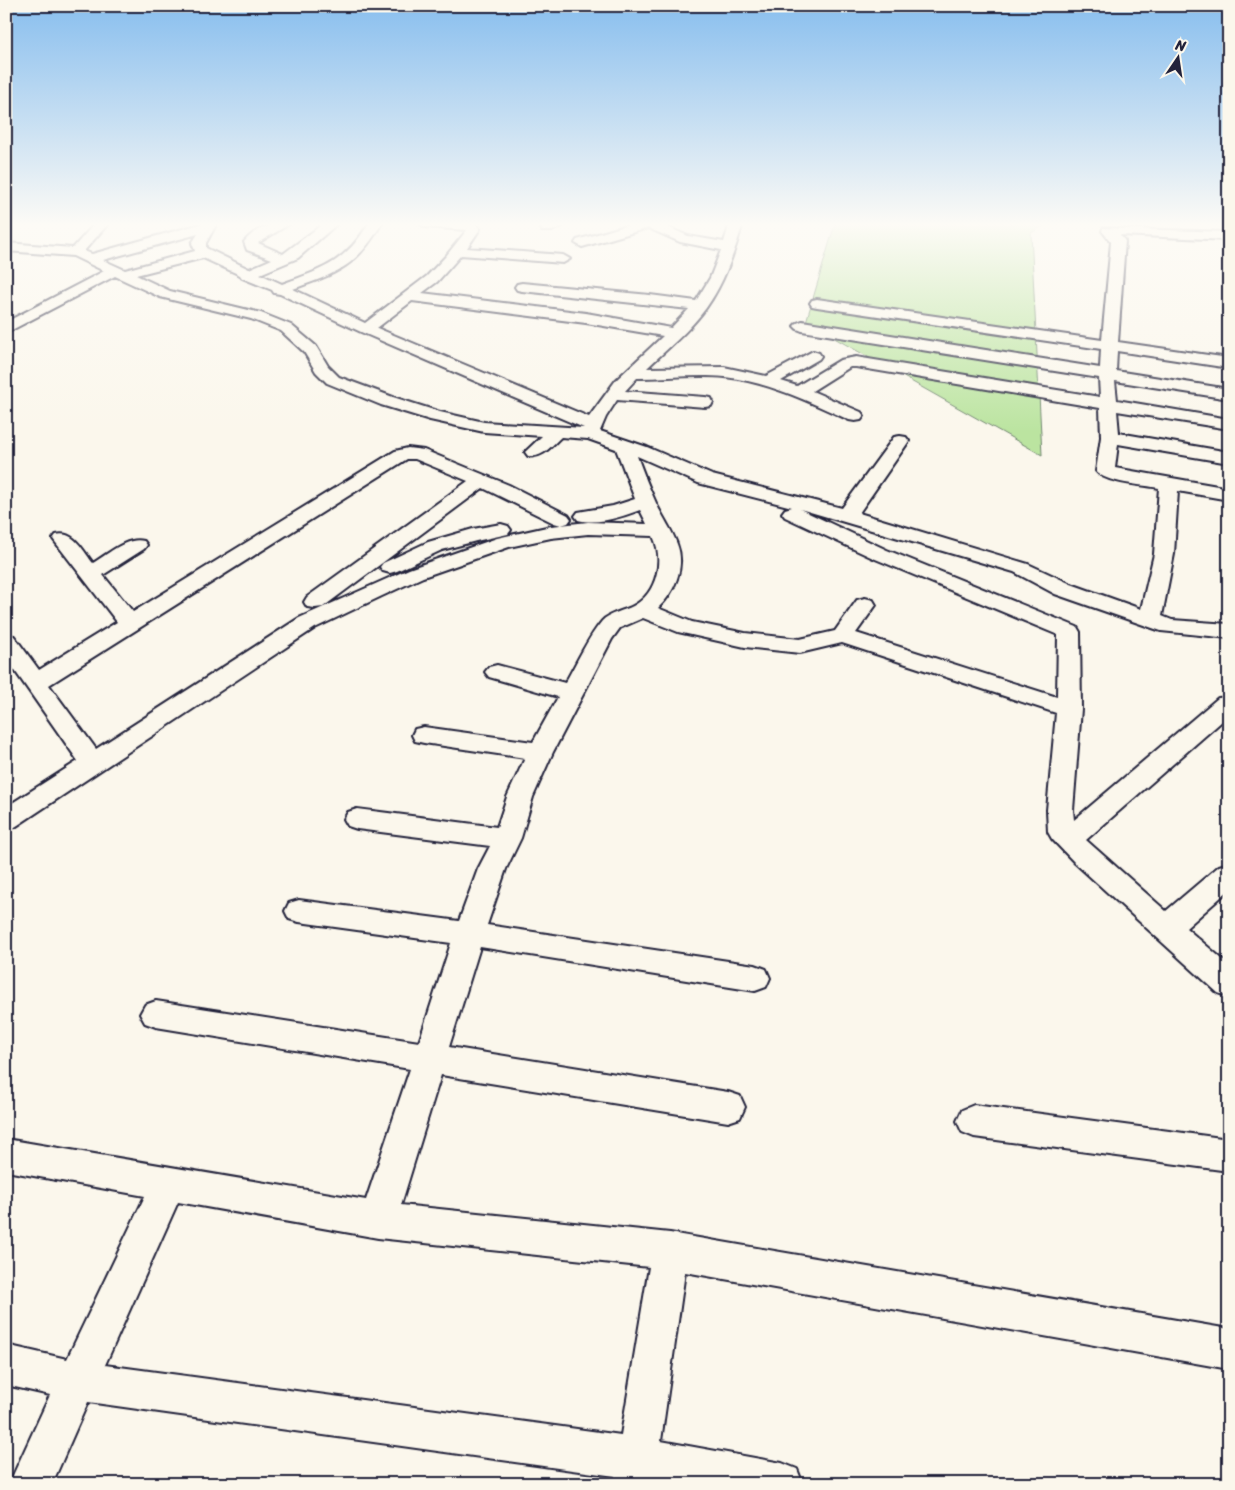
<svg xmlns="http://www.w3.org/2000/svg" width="1235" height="1490" font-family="Sriracha,sans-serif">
	<rect width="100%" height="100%" fill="#fbf7ec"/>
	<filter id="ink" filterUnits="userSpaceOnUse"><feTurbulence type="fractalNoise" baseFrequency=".02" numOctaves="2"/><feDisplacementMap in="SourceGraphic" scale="10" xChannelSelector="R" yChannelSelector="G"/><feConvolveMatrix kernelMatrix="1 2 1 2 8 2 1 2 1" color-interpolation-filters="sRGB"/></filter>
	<g filter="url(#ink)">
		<path fill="#bbe4a0" stroke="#6e836e" d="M835 224H1047L1031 233 1042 455 806 322Z"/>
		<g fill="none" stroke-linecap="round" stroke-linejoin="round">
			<defs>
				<g id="minor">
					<path d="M95 223H109L84 251 92 254 204 223H217L206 243V248L249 269 272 259 247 250 244 242C256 227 273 223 291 223L258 243 283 254 324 223H338L298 258 260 274 282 284C323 269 345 263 369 223H382C357 266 338 273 293 289L365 323 427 276 446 256 467 230 425 227 419 223H475L480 229 467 248 563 255 570 259 563 263 461 255 437 282 422 293 586 313 671 328 689 309 522 291 517 290 515 287 517 284 522 283 650 295 696 301 710 278 721 250 680 242 648 228 582 247 575 243 577 240 635 223H659L688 236 724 242 730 223H743C734 253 724 283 706 308 690 330 667 349 647 368L724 367 766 376 813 351 819 353 821 356 819 359 781 381 797 386 840 360 856 357 1100 397 1099 378 802 331 797 329 794 326 797 323 802 321 1100 368 1101 349 817 307 812 306 810 303 812 300 817 299 1102 340 1111 242 1102 231 1103 228 1229 232V240L1120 235 1125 241 1118 342 1229 358V368L1117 351 1116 371 1229 389V399L1115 381 1117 400 1229 419V429L1117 411 1119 433 1229 452V463L1118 444 1115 468 1229 488V500L1178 491 1174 554 1162 616 1172 620 1229 624V638L1161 631 1055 594 1014 572 800 509 887 550 1077 627 1080 632 1081 709 1073 810 1074 820 1218 698 1229 697V715L1086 840 1166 911 1219 866 1229 863V890L1186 928 1229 965V997L1218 993 1075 863 1052 839 1048 832 1047 810 1056 713 842 643 800 653 745 647 678 632 643 618 620 628 612 639 553 752 533 797 521 838 506 869 487 925 755 965 766 969 770 978 766 987 755 991 480 947 449 1047 728 1092 740 1096 745 1107 740 1118 728 1122 441 1075 401 1205 670 1233 1229 1329V1369L685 1272 661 1441 782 1463 797 1469 803 1484 656 1482V1484H614L615 1476 88 1402 52 1484H9L50 1395 6 1385V1345L67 1359 145 1196 6 1171V1139L366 1200 410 1069 156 1027 145 1023 140 1014 145 1005 156 1001 419 1042 451 943 299 922 289 919 285 911 289 903 299 900 459 921 478 869 490 846 357 829 348 826 344 819 348 812 357 809 497 827 507 797 525 758 424 743 415 741 412 735 415 729 424 727 533 742 558 697 489 677 485 672 489 667 497 665 565 683C577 662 587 639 602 621 609 613 624 611 633 606 658 593 664 559 653 536L588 534 551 538 509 547 423 577 382 596 315 628 15 827 6 830V807L78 761 6 658V634L14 636 39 670 117 622 56 543 53 539 56 535C74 530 83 551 93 563 108 554 127 536 144 541L147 545 144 549 103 575 133 612 395 451 408 448 424 450 509 485 568 515 571 519 568 523 561 525 554 523 483 488 323 607 315 608 307 607 304 602 307 597 468 481 415 459H407L49 685 96 749 299 618 409 569 497 538 551 526 588 522 647 524 640 510C622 517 598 525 578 520L575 516 578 512 613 506 635 499 616 449 588 439 561 437C551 446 542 459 528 456L525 452 542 436 484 432 430 420 381 405 327 383 316 372 304 352 281 331 251 319 160 297 115 276 6 333V322L104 271 73 256 6 251V243L73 248ZM198 234 192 243 195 251 125 270 103 260ZM203 258 240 275 242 278 272 290 274 293 280 294 361 332 584 428 484 422 440 412 393 397 339 377 328 366 316 346 291 325 261 313 170 291 136 275ZM412 301 586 323 663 336 616 380 589 417 377 328ZM850 367H856L1100 408 1101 437 1096 471C1104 483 1145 485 1159 488L1154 554 1141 609 1071 584 1028 564 859 513 909 441 906 437 900 436 894 437 842 508 712 475 647 447 600 431 606 417 617 400 705 407 711 406 713 402 711 398 705 397 625 391 637 378C666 378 697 374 725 377 768 382 810 402 849 420L855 421 861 420 864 416 861 412 812 391ZM637 456 698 483 792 507 785 509 782 513 785 517 873 558 1058 635 1057 697 856 633 876 605 873 600 865 598 857 600 835 631 800 639 745 633 692 622 658 608C674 593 686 567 677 544 672 530 663 518 656 503 649 488 643 472 637 456ZM178 1202 378 1238 649 1267 621 1435 105 1365Z"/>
					<path d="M548 223H568L552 231H542L541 228Z"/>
					<path d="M501 524 508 526 511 530 508 534 476 541 442 550 397 571 390 573 383 571 380 567 383 563 428 542 473 529Z"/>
					<path d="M974 1105 1229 1139V1171L974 1137 962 1132 957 1121 962 1110Z"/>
				</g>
			</defs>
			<use href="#minor" stroke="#22223b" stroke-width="4"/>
			<use href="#minor" fill="#fbf7ec" fill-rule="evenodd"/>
		</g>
	</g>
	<linearGradient id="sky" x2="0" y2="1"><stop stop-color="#88beee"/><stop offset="0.52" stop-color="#fdfbf6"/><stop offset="1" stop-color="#fdfbf6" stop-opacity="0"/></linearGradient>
	<rect width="1235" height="432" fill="url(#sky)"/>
	<rect width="1235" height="1490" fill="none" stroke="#fbf7ec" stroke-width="25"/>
	<rect x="12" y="12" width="1210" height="1465" fill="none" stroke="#22223b" stroke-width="2" filter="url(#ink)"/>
	<g transform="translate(1178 58) rotate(13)" stroke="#fbf7ec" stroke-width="4" paint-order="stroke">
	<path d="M0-4L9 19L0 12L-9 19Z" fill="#22223b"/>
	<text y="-8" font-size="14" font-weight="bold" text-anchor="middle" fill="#22223b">N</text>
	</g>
</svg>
